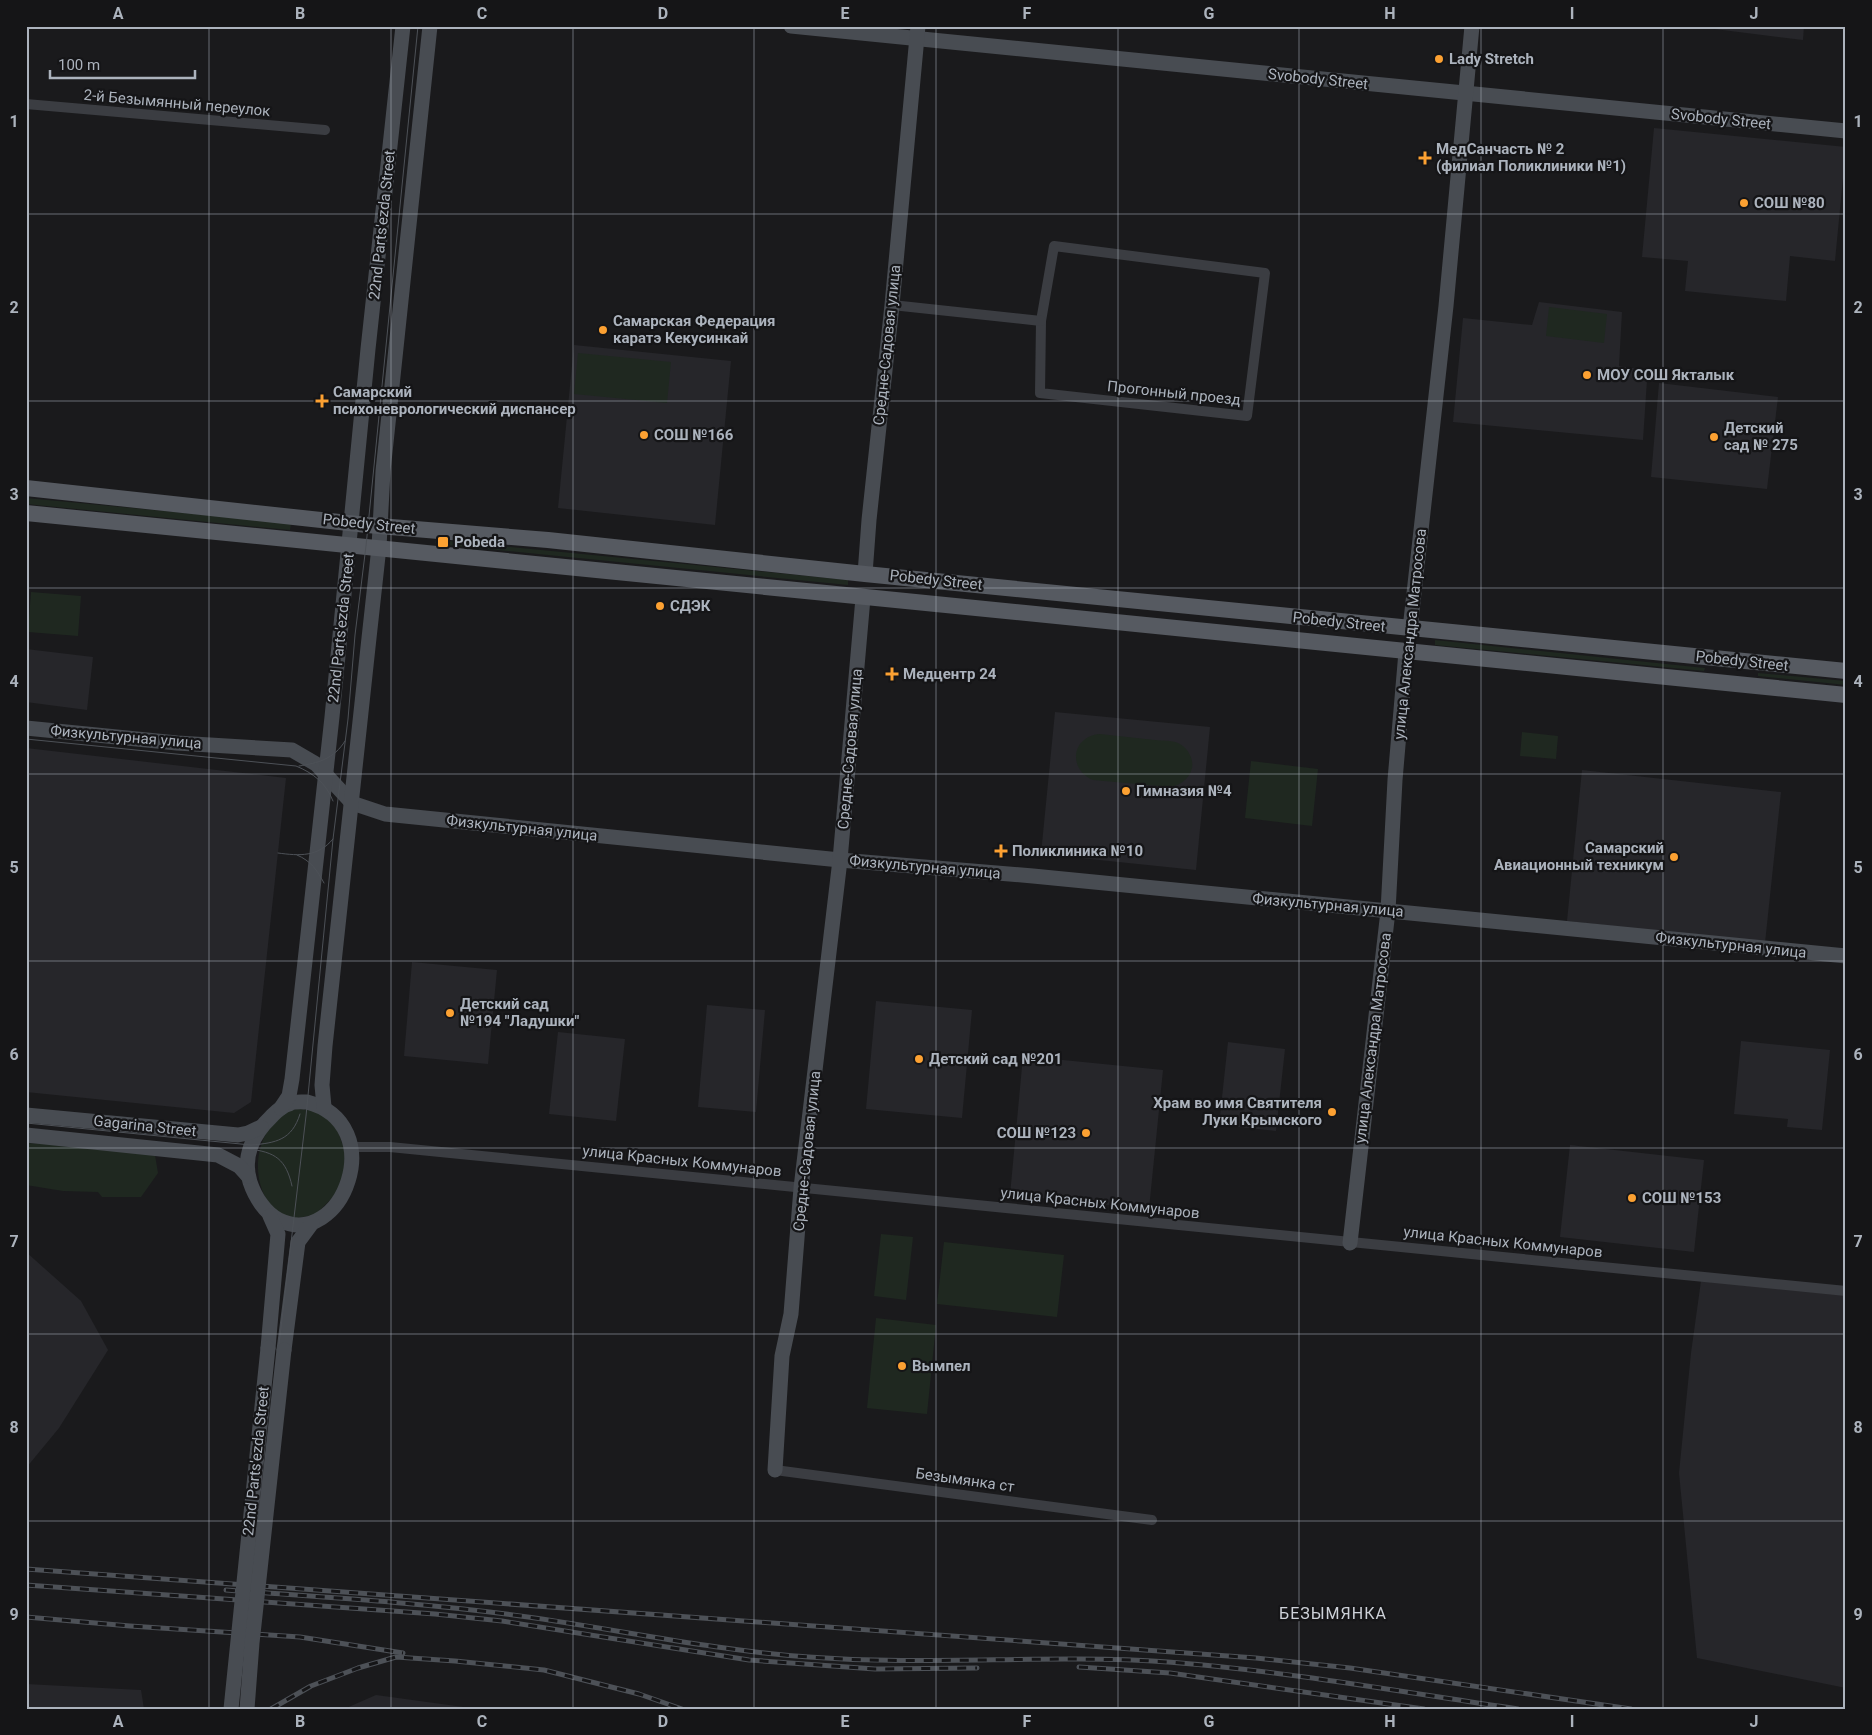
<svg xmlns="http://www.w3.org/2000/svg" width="1872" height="1735" font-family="Roboto,sans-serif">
	<rect width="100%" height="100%" fill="#1a1a1c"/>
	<g fill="#26262a">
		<path d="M1691 26H1804L1803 40Z"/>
		<path d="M1654 128 1846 147 1835 261 1790 256 1786 301 1685 291 1688 261 1642 257Z"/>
		<path d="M1539 302 1622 312 1619 366 1646 370 1647 380 1643 440 1453 422 1463 318 1532 325Z"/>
		<path d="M574 345 731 361 715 525 558 508Z"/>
		<path d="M1659 383 1778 397 1767 489 1651 477Z"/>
		<path d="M26 649 93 657 87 710 26 702Z"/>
		<path d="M1055 712 1210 727 1196 870 1041 854Z"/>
		<path d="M26 748 286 778 251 1102 234 1113 26 1092Z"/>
		<path d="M1582 770 1781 792 1765 943 1567 921Z"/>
		<path d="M412 962 497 970 488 1064 404 1056Z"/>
		<path d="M876 1001 972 1010 962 1118 866 1109Z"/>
		<path d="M707 1005 765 1010 756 1112 698 1107Z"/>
		<path d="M558 1032 625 1039 616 1121 549 1114Z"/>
		<path d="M1741 1041 1830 1050 1822 1130 1787 1127 1788 1119 1734 1114Z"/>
		<path d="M1228 1042 1285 1049 1276 1131 1219 1125Z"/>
		<path d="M1023 1056 1163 1070 1149 1209 1010 1195Z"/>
		<path d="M1570 1145 1704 1160 1694 1252 1560 1237Z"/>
		<path d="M26 1252 81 1301 108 1350 59 1428 26 1468Z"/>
		<path d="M1701 1281 1846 1295V1688L1697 1658 1679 1473 1691 1353Z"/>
		<path d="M26 1684 141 1690 144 1709H26Z"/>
		<path d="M376 1695 478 1709H344Z"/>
	</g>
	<g fill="#1f2820">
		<path d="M1549 307 1607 314 1604 343 1546 336Z"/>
		<path d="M578 353 671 362 667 403 574 394Z"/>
		<path d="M26 498 291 523 290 530 26 504Z"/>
		<path d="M438 540 848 580V585L437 544 435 542Z"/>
		<path d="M31 592 81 596 78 636 28 632Z"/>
		<path d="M1435 640 1705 668 1704 671 1435 645Z"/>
		<path d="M1758 673 1846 681V685L1758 676Z"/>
		<path d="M1522 732 1558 736 1556 759 1520 756Z"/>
		<path d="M1100 734C1118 736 1136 738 1155 740 1162 741 1171 740 1178 743 1187 747 1194 758 1192 768 1189 780 1180 785 1170 787L1093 780C1067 769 1072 736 1100 734Z"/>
		<path d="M1251 761 1318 769 1312 826 1245 818Z"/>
		<path d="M298 1109 313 1110 322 1114 337 1129 345 1151V1172L336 1194 315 1215 291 1219C286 1216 279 1213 274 1209 249 1183 254 1135 283 1114 287 1111 293 1110 298 1109Z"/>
		<path d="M26 1143 101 1146 155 1155 158 1173 141 1197H102L98 1192 63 1191 26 1185Z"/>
		<path d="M881 1234 913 1237 906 1300 874 1296Z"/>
		<path d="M944 1242 1064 1255 1057 1317 937 1304Z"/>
		<path d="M876 1318 936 1325 927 1414 867 1408Z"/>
	</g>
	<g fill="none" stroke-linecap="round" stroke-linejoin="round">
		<g stroke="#3b3d42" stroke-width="10">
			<path d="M26 104 325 130"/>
			<path d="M1054 246 1265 273 1247 416 1040 393 1041 321Z"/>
			<path d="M892 305 1041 321"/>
			<path d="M351 1147H390L1846 1291"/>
			<path d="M775 1470 1152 1520"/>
		</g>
		<g stroke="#484c52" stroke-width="15">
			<path d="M791 26 1846 131"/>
			<path d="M865 574 869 520 892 305 918 26"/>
			<path d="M1410 629 1446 306 1472 26"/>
			<path d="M26 728 177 743 292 750 316 764 352 803 385 814 840 860 1033 876 1846 956"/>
			<path d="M307 1102C391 1124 342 1251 279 1220 265 1213 255 1197 250 1182 242 1157 253 1134 271 1117 276 1112 281 1106 289 1104 294 1101 301 1102 307 1102Z"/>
			<path d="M324 1107 322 1085 325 1046 369 638 379 547 383 471 430 26"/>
			<path d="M281 1108 289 1096 292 1079 332 717 368 349 403 26"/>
			<path d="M26 1115 238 1135 248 1133 261 1127"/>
			<path d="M26 1135 218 1155 239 1166 248 1176"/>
			<path d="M1350 1243 1388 911 1395 780 1406 652"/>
			<path d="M268 1348 278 1234 270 1216"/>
			<path d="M284 1350 298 1242 312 1223"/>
			<path d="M775 1470 782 1356 791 1314 801 1188 840 860 863 598"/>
		</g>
		<g stroke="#565a61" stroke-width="16">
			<path d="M26 488 367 525 548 540 865 574 1846 671"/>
			<path d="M26 513 1846 695"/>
		</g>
		<g stroke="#4d5157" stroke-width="1">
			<path d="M26 739 296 766C313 773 326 783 333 801"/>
			<path d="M299 766C318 763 334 759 345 741"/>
			<path d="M278 853C300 856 318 857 333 839"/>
			<path d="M297 855C311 861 317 870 324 883"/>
			<path d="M26 1123 251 1145C276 1143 292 1140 300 1114"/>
			<path d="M249 1149C275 1152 286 1159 292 1186"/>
			<path d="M241 1709 252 1573 306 1116 333 839 348 719 355 635 366 546 418 26"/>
		</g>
		<defs>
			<g id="rail">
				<path d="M26 1569 1256 1658 1350 1668 1631 1709"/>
				<path d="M26 1585 435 1614 502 1621 749 1660 875 1669 977 1668"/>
				<path d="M226 1590C319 1597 413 1602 506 1614 607 1627 708 1650 809 1657 929 1666 1049 1654 1168 1662 1286 1671 1402 1692 1518 1709"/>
				<path d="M26 1617 130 1626 300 1637 403 1653"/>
				<path d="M1079 1667 1170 1673 1424 1709"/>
				<path d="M271 1709 311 1686 358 1668 396 1657 455 1661 544 1670 639 1694 682 1709"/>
			</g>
		</defs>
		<use href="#rail" stroke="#4d5157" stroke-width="5"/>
		<use href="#rail" stroke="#151517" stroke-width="3" stroke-dasharray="9" stroke-linecap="butt"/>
		<g stroke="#484c52" stroke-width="15">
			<path d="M231 1709 268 1348"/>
			<path d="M247 1709 252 1643 284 1350"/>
		</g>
	</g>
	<path fill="none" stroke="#acb3bd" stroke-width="1" stroke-opacity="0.55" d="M209 26V1709M391 26V1709M573 26V1709M754 26V1709M936 26V1709M1118 26V1709M1299 26V1709M1481 26V1709M1663 26V1709M26 214H1846M26 401H1846M26 588H1846M26 774H1846M26 961H1846M26 1148H1846M26 1334H1846M26 1521H1846"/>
	<g fill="#fca132" stroke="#151517" stroke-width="2">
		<circle cx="1439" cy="59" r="5"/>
		<path d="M1422.5 150.5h5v5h5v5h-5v5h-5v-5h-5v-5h5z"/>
		<circle cx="1744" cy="203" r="5"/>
		<circle cx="603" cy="330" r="5"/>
		<circle cx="1587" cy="375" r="5"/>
		<path d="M319.5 393.5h5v5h5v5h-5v5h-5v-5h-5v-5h5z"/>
		<circle cx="644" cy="435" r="5"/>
		<circle cx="1714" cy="437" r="5"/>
		<rect x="437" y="536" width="12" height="12" rx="2.5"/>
		<circle cx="660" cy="606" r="5"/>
		<path d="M889.5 666.5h5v5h5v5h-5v5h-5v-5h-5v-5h5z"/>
		<circle cx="1126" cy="791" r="5"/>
		<path d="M998.5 843.5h5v5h5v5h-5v5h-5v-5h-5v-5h5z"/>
		<circle cx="1674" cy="857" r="5"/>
		<circle cx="450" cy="1013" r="5"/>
		<circle cx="919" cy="1059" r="5"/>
		<circle cx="1332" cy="1112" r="5"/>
		<circle cx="1086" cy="1133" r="5"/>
		<circle cx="1632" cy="1198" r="5"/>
		<circle cx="902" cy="1366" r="5"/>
	</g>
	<g text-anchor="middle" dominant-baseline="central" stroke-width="4.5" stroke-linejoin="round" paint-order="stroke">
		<g font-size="15" font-weight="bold" fill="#acb3bd" stroke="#151517" text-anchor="start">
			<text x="1449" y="59">Lady Stretch</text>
			<text x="1436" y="149">МедСанчасть № 2<tspan x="1436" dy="17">(филиал Поликлиники №1)</tspan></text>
			<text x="1754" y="203">СОШ №80</text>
			<text x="613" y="321">Самарская Федерация<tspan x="613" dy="17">каратэ Кекусинкай</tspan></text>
			<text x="1597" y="375">МОУ СОШ Якталык</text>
			<text x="333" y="392">Самарский<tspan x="333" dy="17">психоневрологический диспансер</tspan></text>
			<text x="1724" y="428">Детский<tspan x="1724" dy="17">сад № 275</tspan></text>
			<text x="654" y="435">СОШ №166</text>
			<text x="454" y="542">Pobeda</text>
			<text x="670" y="606">СДЭК</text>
			<text x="903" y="674">Медцентр 24</text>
			<text x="1136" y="791">Гимназия №4</text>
			<text x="1664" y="848" text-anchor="end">Самарский<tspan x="1664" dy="17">Авиационный техникум</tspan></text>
			<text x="1012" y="851">Поликлиника №10</text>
			<text x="460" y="1004">Детский сад<tspan x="460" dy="17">№194 "Ладушки"</tspan></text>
			<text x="929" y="1059">Детский сад №201</text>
			<text x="1322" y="1103" text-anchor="end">Храм во имя Святителя<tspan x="1322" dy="17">Луки Крымского</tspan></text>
			<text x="1076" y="1133" text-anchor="end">СОШ №123</text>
			<text x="1642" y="1198">СОШ №153</text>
			<text x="912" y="1366">Вымпел</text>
		</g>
		<g font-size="15" fill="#acb3bd" stroke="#151517">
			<text transform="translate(1318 79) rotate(6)">Svobody Street</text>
			<text transform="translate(177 103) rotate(5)">2-й Безымянный переулок</text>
			<text transform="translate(1721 119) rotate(6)">Svobody Street</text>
			<text transform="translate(382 225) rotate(-84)">22nd Parts'ezda Street</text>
			<text transform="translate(887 345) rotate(-84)">Средне-Садовая улица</text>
			<text transform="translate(1174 393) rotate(6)">Прогонный проезд</text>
			<text transform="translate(369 524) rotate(6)">Pobedy Street</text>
			<text transform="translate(936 580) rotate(6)">Pobedy Street</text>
			<text transform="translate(1339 622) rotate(6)">Pobedy Street</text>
			<text transform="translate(341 628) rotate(-84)">22nd Parts'ezda Street</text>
			<text transform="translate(1410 634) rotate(-84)">улица Александра Матросова</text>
			<text transform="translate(1742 661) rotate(6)">Pobedy Street</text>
			<text transform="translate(126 737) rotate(5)">Физкультурная улица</text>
			<text transform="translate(850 749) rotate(-85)">Средне-Садовая улица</text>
			<text transform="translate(522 828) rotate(6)">Физкультурная улица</text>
			<text transform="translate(925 867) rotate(5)">Физкультурная улица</text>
			<text transform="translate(1328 905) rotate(5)">Физкультурная улица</text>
			<text transform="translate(1731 945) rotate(6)">Физкультурная улица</text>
			<text transform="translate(1373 1038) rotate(-83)">улица Александра Матросова</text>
			<text transform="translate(145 1126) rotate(6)">Gagarina Street</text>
			<text transform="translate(807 1151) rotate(-84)">Средне-Садовая улица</text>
			<text transform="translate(682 1161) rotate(6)">улица Красных Коммунаров</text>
			<text transform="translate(1100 1203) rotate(6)">улица Красных Коммунаров</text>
			<text transform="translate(1503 1242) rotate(6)">улица Красных Коммунаров</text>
			<text transform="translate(256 1461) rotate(-84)">22nd Parts'ezda Street</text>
			<text transform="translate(965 1480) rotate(8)">Безымянка ст</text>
		</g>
		<g font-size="16" letter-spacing="1" fill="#cdd1d8" stroke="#151517">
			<text x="1333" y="1613">БЕЗЫМЯНКА</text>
		</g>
	</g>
	<rect width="1872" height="1735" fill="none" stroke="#151517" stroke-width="55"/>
	<path d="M50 70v8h145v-8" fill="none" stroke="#acb3bd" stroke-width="2.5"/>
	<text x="58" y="70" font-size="15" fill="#acb3bd" stroke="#151517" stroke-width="4" paint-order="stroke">100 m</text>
	<rect x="28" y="28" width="1816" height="1680" fill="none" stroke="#acb3bd" stroke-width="2"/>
	<g font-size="16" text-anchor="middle" font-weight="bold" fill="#acb3bd">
		<text x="118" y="19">A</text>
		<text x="300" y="19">B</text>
		<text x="482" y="19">C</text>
		<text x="663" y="19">D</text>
		<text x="845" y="19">E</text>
		<text x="1027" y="19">F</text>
		<text x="1209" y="19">G</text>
		<text x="1390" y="19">H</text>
		<text x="1572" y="19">I</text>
		<text x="1754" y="19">J</text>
		<text x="14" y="127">1</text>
		<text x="1858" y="127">1</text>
		<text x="14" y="313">2</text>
		<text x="1858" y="313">2</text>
		<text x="14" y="500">3</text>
		<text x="1858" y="500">3</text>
		<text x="14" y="687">4</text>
		<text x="1858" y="687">4</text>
		<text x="14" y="873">5</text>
		<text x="1858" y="873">5</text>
		<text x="14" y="1060">6</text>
		<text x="1858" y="1060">6</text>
		<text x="14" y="1247">7</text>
		<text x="1858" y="1247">7</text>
		<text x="14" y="1433">8</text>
		<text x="1858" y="1433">8</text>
		<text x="14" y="1620">9</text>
		<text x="1858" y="1620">9</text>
		<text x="118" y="1727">A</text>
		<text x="300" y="1727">B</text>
		<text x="482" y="1727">C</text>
		<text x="663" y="1727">D</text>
		<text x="845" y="1727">E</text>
		<text x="1027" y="1727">F</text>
		<text x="1209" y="1727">G</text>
		<text x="1390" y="1727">H</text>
		<text x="1572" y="1727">I</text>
		<text x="1754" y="1727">J</text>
	</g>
</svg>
